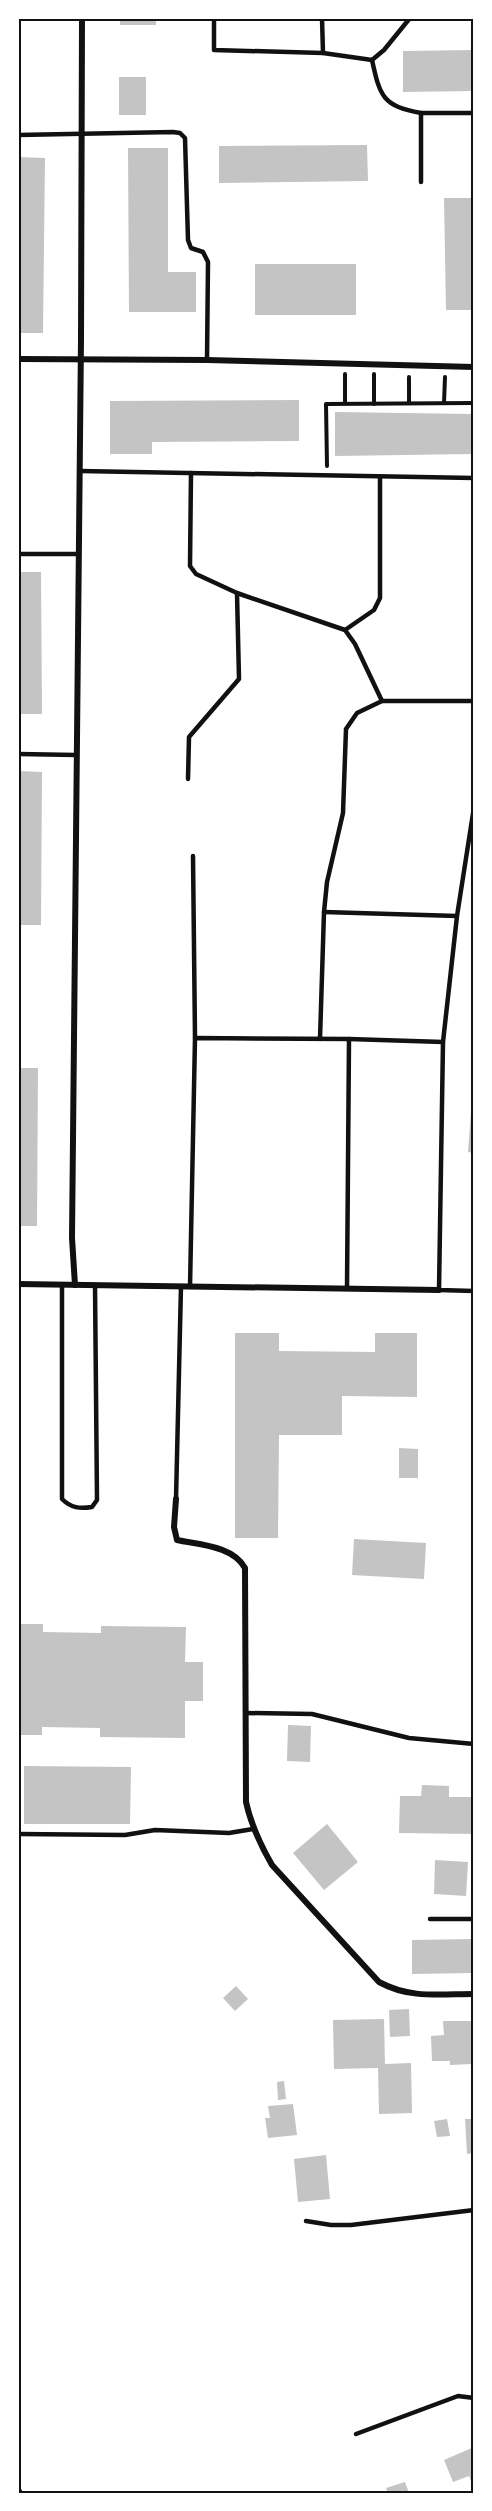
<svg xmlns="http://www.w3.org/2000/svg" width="492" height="2511" font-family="Manrope,sans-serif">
	<rect width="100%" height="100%" fill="#fff"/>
	<g fill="#c4c4c4">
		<rect x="120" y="18" width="36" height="7"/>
		<path d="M474 50V91L403 92V51Z"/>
		<rect x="119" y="77" width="27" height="38"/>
		<path d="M367 145 368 181 219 183V146Z"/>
		<path d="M128 148H168V272H196V312H129Z"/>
		<path d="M18 157 45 158 43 333H18Z"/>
		<path d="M444 198H474V310H446Z"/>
		<rect x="255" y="264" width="101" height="51"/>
		<path d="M299 400V441L152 442V454H110V401Z"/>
		<path d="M335 412 472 414V454L335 456Z"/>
		<path d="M18 572H41L42 714H18Z"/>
		<path d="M18 771 42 772 41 925H18Z"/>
		<path d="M18 1068H38L37 1226H18Z"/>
		<path d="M472 1098H474V1153L468 1152Z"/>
		<path d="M235 1333H279V1351L375 1352V1333H417V1397L342 1396V1435H279L278 1538H235Z"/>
		<path d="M399 1448 418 1449V1478H399Z"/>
		<path d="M354 1539 426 1543 424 1579 352 1575Z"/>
		<path d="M18 1624H43V1632L101 1633V1626L186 1627 185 1662H203V1701H185V1738L100 1737V1728L42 1727V1735H18Z"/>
		<path d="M288 1725 311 1726 310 1762 287 1761Z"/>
		<path d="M24 1766 131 1767 130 1824H24Z"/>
		<path d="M422 1785 449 1786V1797H474V1834L399 1833 400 1796H421Z"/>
		<path d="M327 1824 358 1862 324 1890 293 1853Z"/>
		<path d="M435 1860 468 1862 466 1896 434 1894Z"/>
		<path d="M474 1939V1973L412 1974V1940Z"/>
		<path d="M236 1986 248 1999 235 2011 223 1998Z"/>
		<path d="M409 2009 410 2036 390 2037 389 2010Z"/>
		<path d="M384 2019 385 2064 411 2063 412 2113 379 2114 378 2068 334 2069 333 2020Z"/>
		<path d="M443 2021H471L472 2064 450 2065V2061H432L431 2036 444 2035Z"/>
		<path d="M284 2081 286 2099 278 2100 277 2082Z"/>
		<path d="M293 2104 297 2135 268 2138 265 2118H270L268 2106Z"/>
		<path d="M447 2119 450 2136 437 2137 434 2121Z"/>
		<path d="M465 2119H474V2153L467 2154Z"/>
		<path d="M326 2155 330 2199 298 2202 294 2159Z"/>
		<path d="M474 2447V2489L469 2476 453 2482 444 2460Z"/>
		<path d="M405 2482 409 2493H388L386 2488Z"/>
	</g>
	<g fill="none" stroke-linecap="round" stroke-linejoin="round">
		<g stroke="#111" stroke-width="4">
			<path d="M345 374V403"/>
			<path d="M374 374V404"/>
			<path d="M409 377V403"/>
			<path d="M444 403 445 377"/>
			<path d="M327 466 326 404 474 403"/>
		</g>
		<g stroke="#111" stroke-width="4.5">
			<path d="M214 18V50L323 53 372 60"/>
			<path d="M322 18 323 53"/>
			<path d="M372 60C380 97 383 106 421 113V182"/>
			<path d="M372 60 384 50 410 18"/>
			<path d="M421 113H474"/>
			<path d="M18 135 173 132 180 133 185 138 188 240 191 248 203 252 208 262 207 360"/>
			<path d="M80 471 474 478"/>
			<path d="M18 554H79"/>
			<path d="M237 593 345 630 355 644 382 701"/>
			<path d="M345 630 374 610 380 598V477"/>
			<path d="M18 754 76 755"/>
			<path d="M188 779 189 737 239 679 237 593 196 574 190 566 191 473"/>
			<path d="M474 807 457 916 443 1042 439 1290 474 1291"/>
			<path d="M193 856 195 1038"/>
			<path d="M324 912 457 916"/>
			<path d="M320 1039 324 912 327 882 343 813 346 729 357 713 382 701H474"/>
			<path d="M349 1039 443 1042"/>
			<path d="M62 1285V1499C71 1508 80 1509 92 1507L97 1500 95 1285"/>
			<path d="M190 1287 195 1038 349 1039 347 1288"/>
			<path d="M176 1499 181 1286"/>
			<path d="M246 1713 312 1714 409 1738 474 1744"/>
			<path d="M18 1834 125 1835 155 1830 229 1833 253 1829"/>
			<path d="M430 1919H474"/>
			<path d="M306 2221 331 2225H351L474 2210"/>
			<path d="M356 2434 458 2396 474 2398"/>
		</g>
		<g stroke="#111" stroke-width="6">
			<path d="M18 359 207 360 474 367"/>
			<path d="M18 1284 439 1290"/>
			<path d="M75 1285 72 1238 81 339 82 18"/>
			<path d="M176 1499 174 1527 177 1540C200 1545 233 1546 245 1568L246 1802C251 1825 260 1844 272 1865L379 1982C410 1999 440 1994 474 1994"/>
			<path d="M18 2490 20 2493"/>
		</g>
	</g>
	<rect width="492" height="2511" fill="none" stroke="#ffffff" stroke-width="39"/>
	<rect x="20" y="20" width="452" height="2472" fill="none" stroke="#111" stroke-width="2"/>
</svg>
